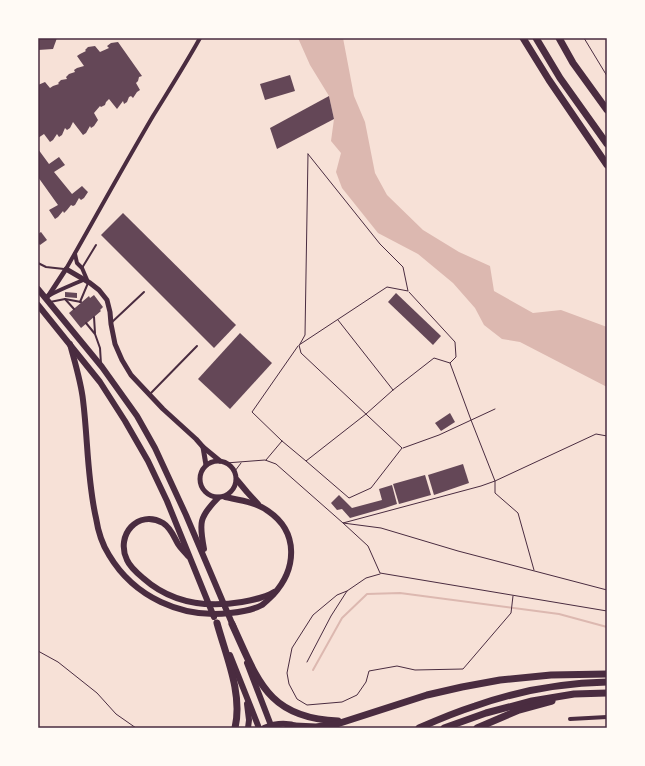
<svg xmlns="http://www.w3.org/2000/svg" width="645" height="766" font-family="'Fira Sans',sans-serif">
	<rect width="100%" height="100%" fill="#f7e1d7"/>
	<path fill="#dcb8b0" d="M298 38H343L354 96 365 122 375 173 387 195 423 230 459 252 490 266 494 291 533 313 561 310 607 327V387L520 342 502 339 484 325 475 308 453 283 418 254 378 233 342 188 336 172 341 153 331 141 334 119 329 96 310 65Z"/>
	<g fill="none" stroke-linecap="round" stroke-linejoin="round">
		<path stroke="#dcb8b0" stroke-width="2" d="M313 670 342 618 367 594 400 593 559 614 607 627"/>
	</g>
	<g fill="#644757">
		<path d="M38 38H57L53 49 38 50Z"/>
		<path d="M118 42 142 76 139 77 138 81 136 83 140 90 137 92 133 98 131 96 129 97 127 102 124 104 123 101 117 109 109 99 106 102 105 105 101 107 100 106 94 113 98 120 94 126 91 128 90 126 86 133 83 135 73 122 70 128 67 130 65 128 62 135 59 137 57 134 53 140 50 142 44 134 38 138V85L45 82 50 88 53 86 59 84 58 83 61 80 67 79 66 77 69 74 75 72 74 70 77 68 84 66 77 56 80 54 86 51 85 50 88 47 95 46 100 52 109 48 107 46 111 43Z"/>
		<path d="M290 75 295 91 265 100 260 84Z"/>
		<path d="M329 96 334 119 277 149 270 128Z"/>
		<path d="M38 149 49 164 59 157 65 165 54 172 72 194 82 186 88 192 84 198 81 200 79 198 75 205 73 206 71 205 67 210 64 213 63 211 58 217 55 219 49 210 58 205 38 177Z"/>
		<path d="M123 213 236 325 214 348 101 235Z"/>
		<path d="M41 232 47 240 40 245 38 243V234Z"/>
		<path d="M65 292 77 293V298L65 297Z"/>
		<path d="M396 293 441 336 433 345 388 302Z"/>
		<path d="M94 295 103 307 100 310 101 311 81 328 69 313 89 296 90 298Z"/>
		<path d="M240 333 272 363 230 409 198 379Z"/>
		<path d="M450 413 455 422 441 431 435 423Z"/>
		<path d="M463 464 469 483 434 495 428 475Z"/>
		<path d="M425 475 431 495 399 504 393 484Z"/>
		<path d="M392 485 397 504 385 508 350 518 342 509 337 510 331 503 339 495 352 508 382 500 379 489Z"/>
	</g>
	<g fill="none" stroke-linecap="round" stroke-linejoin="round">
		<g stroke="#4a2c40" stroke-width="1">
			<path d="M584 38 607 76"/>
			<path d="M409 292 455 342 456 357 450 363 471 420 495 481V493L518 513 534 570"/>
			<path d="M338 320 393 390"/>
			<path d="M300 344 305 335 308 154"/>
			<path d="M298 346 252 412 282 441 306 461 366 414 393 390 434 358 450 363"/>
			<path d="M403 448 439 435 495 409"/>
			<path d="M266 460 282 441"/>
			<path d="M306 461 349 498 371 488 402 448 301 353 299 345 387 287 408 291 403 267 380 244 308 154"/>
			<path d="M226 463 265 460 276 464 343 523 481 486 495 481 596 434 607 436"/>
			<path d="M235 471 241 463"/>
			<path d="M607 590 458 551 381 528 343 523 368 546 380 573 607 611"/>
			<path d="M347 591 337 595 313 615 292 648 287 673 289 684 297 699 307 705 342 702 357 695 366 682 369 671 397 666 415 670 463 669 511 613 513 596"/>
			<path d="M38 651 58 662 97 693 116 714 136 728"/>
			<path d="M307 662 331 616 347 591 366 578 380 574"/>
		</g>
		<g stroke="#4a2c40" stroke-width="2">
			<path d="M38 263 46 267 64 269"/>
			<path d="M82 268 96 245"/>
			<path d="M65 299 81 302"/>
			<path d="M50 302 65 299 74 309"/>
			<path d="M80 302 88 283"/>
			<path d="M94 317 95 333"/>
			<path d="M86 323 95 334 100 348 101 364"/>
			<path d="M111 323 144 292"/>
			<path d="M150 394 197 346"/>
		</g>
		<g stroke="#4a2c40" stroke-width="4">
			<path d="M75 254 77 263 82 268 88 282"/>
			<path d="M66 269C95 218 123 167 153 116 169 90 185 65 200 38"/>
			<path d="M50 295C61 289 72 285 83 280"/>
			<path d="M570 719 607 717"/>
		</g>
		<g stroke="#4a2c40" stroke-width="5">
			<path d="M46 298 49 295 66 269 90 283 99 290 107 300 110 312 111 324 115 344 122 360 131 375 163 409 196 439 203 447 220 461"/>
			<path d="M203 447 206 465"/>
			<circle cx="218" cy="479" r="18"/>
		</g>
		<g stroke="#4a2c40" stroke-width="6">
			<path d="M38 289 102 367 137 416 155 448 186 515 234 628"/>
			<path d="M38 305 100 382 125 421 148 461 167 501 214 617"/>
			<path d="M70 344C75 363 81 382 83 400 88 440 87 479 96 518 98 531 102 544 109 555 134 597 182 619 230 613 241 612 253 610 262 605 266 602 270 598 273 595 297 569 299 532 268 511 256 502 239 500 225 497"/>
			<path d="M237 480 247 492 258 504"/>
			<path d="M204 549C199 523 199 517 218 498"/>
			<path d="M188 556C185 552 181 549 178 544 174 537 171 528 163 523 138 509 115 535 127 560 130 567 137 573 143 578 171 603 206 608 242 602 253 600 264 598 274 592"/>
			<path d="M230 655 259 728"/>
			<path d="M247 663 272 728"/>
			<path d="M247 704 249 720 248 728"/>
			<path d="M264 728C276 723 287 722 299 727"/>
		</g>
		<g stroke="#4a2c40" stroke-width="7">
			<path d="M523 38 549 80 607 165"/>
			<path d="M536 38 560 78 607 144"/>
			<path d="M559 38 573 63 607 110"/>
			<path d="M217 623C226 656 243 694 235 728"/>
			<path d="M232 624C258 680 267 718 338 721"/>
			<path d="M295 726 316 727 337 724 427 695 462 687 500 680 551 675 607 674"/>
			<path d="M419 728C437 720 456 712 475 706 517 691 563 683 607 682"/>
			<path d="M444 728 486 713 532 701 574 694 607 693"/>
			<path d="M477 728 519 710 552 701"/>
		</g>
	</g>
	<rect width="645" height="766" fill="none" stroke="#fffaf5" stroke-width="78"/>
	<rect x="39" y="39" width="567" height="688" fill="none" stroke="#4a2c40" stroke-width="1.5"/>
</svg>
